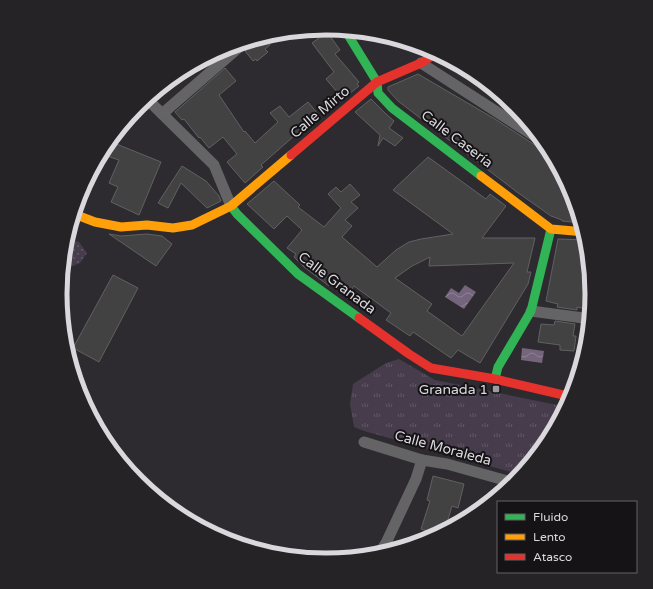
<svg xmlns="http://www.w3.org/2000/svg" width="653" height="589" font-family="'Varela Round',sans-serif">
	<defs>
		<pattern id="grass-tufts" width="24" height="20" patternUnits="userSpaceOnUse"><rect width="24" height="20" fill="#473c4c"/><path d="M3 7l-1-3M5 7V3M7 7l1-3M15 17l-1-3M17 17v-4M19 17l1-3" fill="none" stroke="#615765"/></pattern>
		<pattern id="garden-dots" width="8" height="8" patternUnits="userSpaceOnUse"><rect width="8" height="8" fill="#473c4c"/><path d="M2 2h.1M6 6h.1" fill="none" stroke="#615765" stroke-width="1.8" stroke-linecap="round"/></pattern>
		<pattern id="water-waves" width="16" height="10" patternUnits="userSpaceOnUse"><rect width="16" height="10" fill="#74657d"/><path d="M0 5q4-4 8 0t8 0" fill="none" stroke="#8e8195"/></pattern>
	</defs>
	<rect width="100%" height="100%" fill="#2d2b2f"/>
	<path fill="url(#grass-tufts)" d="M399 359 435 380 567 407 550 440 545 439 542 449 522 475 364 431 354 427 350 404 353 384 386 363Z"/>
	<path fill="url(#garden-dots)" d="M66 238 79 242 87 253 80 263 62 270 65 242Z"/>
	<g fill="url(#water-waves)">
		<path d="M465 285 476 292 464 309 445 297 451 288 459 293Z"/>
		<path d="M522 348 544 351 542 363 521 360Z"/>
	</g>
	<g fill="#434243" stroke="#616161" fill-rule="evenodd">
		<path d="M323 35 326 38 330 36 340 50 335 54 359 82 357 84 359 86 343 99 326 79 334 72 312 43Z"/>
		<path d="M264 36 270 45 265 49 268 52 257 61 256 59 253 61 245 51 251 45Z"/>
		<path d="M225 68 236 81 219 95 244 132 245 131 255 143 278 122 270 113 280 106 289 117 308 102 318 114 301 128 302 129 261 165 263 167 245 183 227 162 237 154 223 137 209 148 200 137 199 138 184 119 182 120 175 112Z"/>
		<path d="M418 74 495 119 541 149 545 150 549 148 573 193 582 223 562 221V220L551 216 517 192 398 101 388 90V87Z"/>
		<path d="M371 99 386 114 394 121 389 128 403 138 395 146 383 138 378 146 380 135 355 112Z"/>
		<path d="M508 100 515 106 531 126 503 107Z"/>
		<path d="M109 141 161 162 139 215 111 202 118 187 109 183 119 160 101 154 105 146Z"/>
		<path d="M428 157 486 199 490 194 506 206 482 238H535L527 272H531L528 284 480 363 458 350 451 358 413 332 410 336 386 320 391 313 354 286 348 295 331 283 329 286 304 267 294 257 296 254 287 248 302 230 287 216 274 229 247 204 274 181 300 205 298 207 324 227 341 208 328 194 336 187 341 192 350 184 360 195 351 202 358 208 345 220 352 226 342 237 377 267 396 250 409 242 421 239 453 234 393 190ZM430 257 429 266 514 263 462 336 427 311 432 304 395 278 412 266Z"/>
		<path d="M182 166 206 181 219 196 221 201 207 208 181 183 168 208 158 203Z"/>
		<path d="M109 234 121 236 147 234 162 236 172 244 156 266Z"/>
		<path d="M558 239 587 240 593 295 591 310 577 307V310L557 307 558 304 546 301Z"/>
		<path d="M113 275 138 288 99 362 73 348Z"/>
		<path d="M555 321 575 324 573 336H576L574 351 560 350V345L538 342 541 324 554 325Z"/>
		<path d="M433 476 464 484 458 508 452 506 444 533 440 535 421 529 430 501 427 500Z"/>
	</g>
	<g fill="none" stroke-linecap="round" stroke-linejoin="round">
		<g stroke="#646365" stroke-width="11">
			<path d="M421 63 545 143"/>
			<path d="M147 99 214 165 231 206"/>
			<path d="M162 114 245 42"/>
			<path d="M531 311 591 319"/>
			<path d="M364 442 422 460 447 464 515 483"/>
			<path d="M378 556 386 543 416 479 422 460"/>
		</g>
		<g stroke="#30b455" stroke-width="9">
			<path d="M345 30 377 82 378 93 392 108 481 176"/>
			<path d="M231 206 237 214 298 274 359 318"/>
			<path d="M495 379 498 367 531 311 551 229"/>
		</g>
		<g stroke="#ff9f0a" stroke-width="9">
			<path d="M481 176 551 229 585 232"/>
			<path d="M74 214 95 222 121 227 147 225 173 228 192 225 231 206 291 155"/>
		</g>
		<g stroke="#e5322d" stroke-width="9">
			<path d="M291 155 377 82 421 63 437 53"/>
			<path d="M359 318 409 354 431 368 495 379 572 397"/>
		</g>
	</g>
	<rect fill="#9d9b9f" stroke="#151316" stroke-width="1.5" x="492" y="385" width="8" height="8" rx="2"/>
	<g text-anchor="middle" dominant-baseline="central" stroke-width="4" stroke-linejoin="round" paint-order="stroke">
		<g font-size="14" fill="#dad8dc" stroke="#151316">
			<text transform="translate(320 112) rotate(-40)">Calle Mirto</text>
			<text transform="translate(457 139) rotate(37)">Calle Casería</text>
			<text transform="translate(337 283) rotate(37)">Calle Granada</text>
			<text transform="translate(443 448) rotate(15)">Calle Moraleda</text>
		</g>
		<g font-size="14" fill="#dad8dc" stroke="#151316" text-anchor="end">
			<text x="488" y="389">Granada 1</text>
		</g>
	</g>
	<path d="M0 0H653V589H0ZM67 294a259 259 0 1 1 518 0a259 259 0 1 1-518 0Z" fill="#252326" fill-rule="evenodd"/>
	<path fill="none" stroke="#dad8dc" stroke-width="5" d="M67 294a259 259 0 1 1 518 0a259 259 0 1 1-518 0Z"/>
	<rect x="497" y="501" width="140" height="72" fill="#151316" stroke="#646265"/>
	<rect x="505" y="514" width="20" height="6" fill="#30b455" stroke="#646265"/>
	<text x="533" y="521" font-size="12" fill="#dad8dc">Fluido</text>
	<rect x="505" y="534" width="20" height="6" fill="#ff9f0a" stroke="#646265"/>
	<text x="533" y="541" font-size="12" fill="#dad8dc">Lento</text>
	<rect x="505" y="554" width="20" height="6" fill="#e5322d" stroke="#646265"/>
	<text x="533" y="561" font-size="12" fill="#dad8dc">Atasco</text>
</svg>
